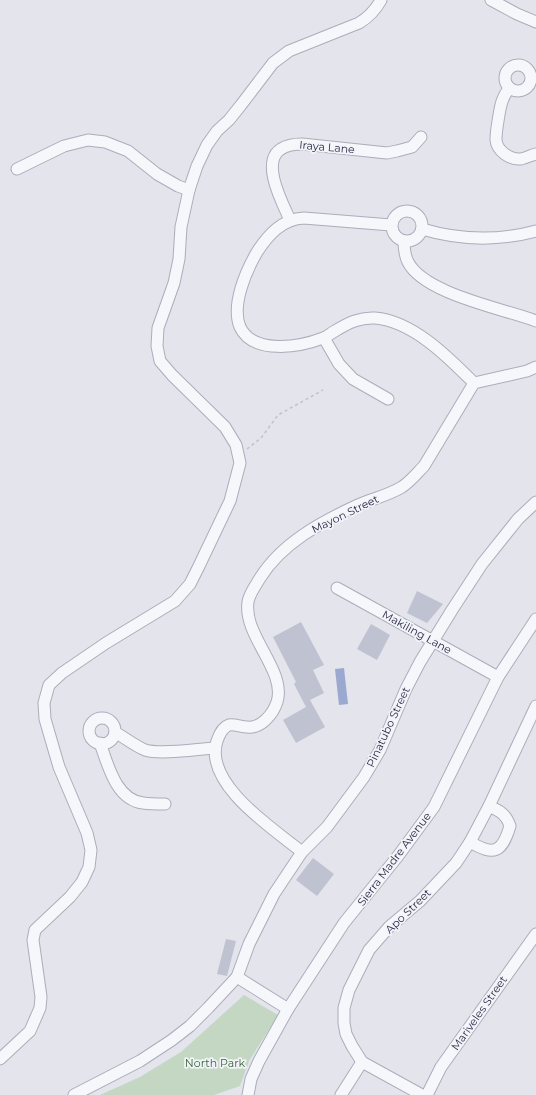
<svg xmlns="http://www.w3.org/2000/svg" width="536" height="1095" font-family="Montserrat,sans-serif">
	<rect width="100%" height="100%" fill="#e3e4ec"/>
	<path fill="#c3d7c3" d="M244 995 278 1015 249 1061 240 1086 214 1095H100L140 1077 181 1052Z"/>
	<path fill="#9ba8d0" d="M344 668 348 704 339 705 335 669Z"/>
	<g fill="#bfc2d0">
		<path d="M417 591 443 604 427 623 407 613Z"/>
		<path d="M301 622 324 665 313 670 324 693 310 700 325 727 296 743 283 720 306 707 294 684 296 682 273 637Z"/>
		<path d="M371 624 390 635 377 660 357 649Z"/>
		<path d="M313 858 334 874 317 896 296 880Z"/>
		<path d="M226 939 236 941 227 976 217 974Z"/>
	</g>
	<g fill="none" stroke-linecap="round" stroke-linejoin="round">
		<defs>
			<g id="minor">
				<path d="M491 0 517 14 536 22"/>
				<circle cx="518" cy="78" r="13"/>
				<path d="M509 89C501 98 500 109 498 121 497 127 496 133 496 140 497 151 510 160 521 159 526 158 531 155 536 154"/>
				<path d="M17 169 64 146 88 140 105 142 128 151 157 174 178 186 189 190"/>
				<circle cx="407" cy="226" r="15"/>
				<path d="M290 220C283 204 260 162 281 149 287 145 295 144 302 144L387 153 397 151 412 147 421 137"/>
				<path d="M391 225 304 218C282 219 268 235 257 252 246 271 231 305 240 327 253 355 300 347 323 338 327 337 331 333 335 331 348 323 360 317 375 318 413 321 449 358 474 383"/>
				<path d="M422 229C459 240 499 241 536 231"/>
				<path d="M404 241C404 248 405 256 408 262 424 294 505 309 536 321"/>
				<path d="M324 338 339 364 353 379 388 399"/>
				<path d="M337 588 498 677"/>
				<circle cx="102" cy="731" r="13"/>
				<path d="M115 732C125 738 135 746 145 750 161 755 197 749 215 748"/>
				<path d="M100 743C108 765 116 800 143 803 150 804 158 804 165 804"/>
				<path d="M470 842C494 856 502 853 510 826 506 814 500 811 489 806"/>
				<path d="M302 852C275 830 203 784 217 741 219 735 223 727 229 725 235 724 241 727 247 727 261 729 273 714 277 702 287 671 243 636 248 602 249 594 256 585 260 578 282 543 321 522 358 505 372 499 389 495 402 487 411 481 417 473 424 466L474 383 527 371 536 367"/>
				<path d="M237 977 288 1009"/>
				<path d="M0 1059 30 1031 40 1008 41 997 33 940 35 930 70 897 82 882 89 867 91 850 87 833 59 767 45 719 44 703 49 685 62 673 106 643 175 601 190 584 199 566 230 501 240 463 236 445 225 427 172 375 160 361 157 346 158 328 174 283 179 259 181 227 189 190 197 166 207 145 217 131 229 120 241 105 273 63 289 51 359 23C369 17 375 11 381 0"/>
				<path d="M74 1095 140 1061 172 1040 190 1026 208 1008 237 977 249 944 274 894 302 852 327 827 364 777 380 750 406 689 420 662 452 610 482 564 518 519 536 502"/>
				<path d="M248 1095 251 1079 259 1061 288 1009 344 923 398 856 434 807 498 677 536 619"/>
				<path d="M341 1095 362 1062"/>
				<path d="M422 1095 362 1062 352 1046 346 1034 344 1023V1008L349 990 369 950 389 927 420 901 456 863 470 842 489 806 536 706"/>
				<path d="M427 1095 441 1067 536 934"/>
			</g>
		</defs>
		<use href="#minor" stroke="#abadba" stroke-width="13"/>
		<path stroke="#c0c2cb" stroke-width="1.5" stroke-dasharray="3 3" stroke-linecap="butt" d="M247 449 261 438 278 415 323 390"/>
		<use href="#minor" stroke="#f6f7fa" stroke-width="11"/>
	</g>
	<g text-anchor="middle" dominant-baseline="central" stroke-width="3.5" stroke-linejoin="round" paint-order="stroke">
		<g font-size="11" fill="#282c47" stroke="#f3f4f9">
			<text transform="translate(327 147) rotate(5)">Iraya Lane</text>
			<text transform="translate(345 514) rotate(-26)">Mayon Street</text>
			<text transform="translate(417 632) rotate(29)">Makiling Lane</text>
			<text transform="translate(388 727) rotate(-65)">Pinatubo Street</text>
			<text transform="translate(394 859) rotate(-53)">Sierra Madre Avenue</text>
			<text transform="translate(408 911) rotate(-44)">Apo Street</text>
			<text transform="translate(479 1013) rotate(-55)">Mariveles Street</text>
		</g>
		<g font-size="11" fill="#346437" stroke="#f3f4f9">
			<text x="215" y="1063">North Park</text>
		</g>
	</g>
</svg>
